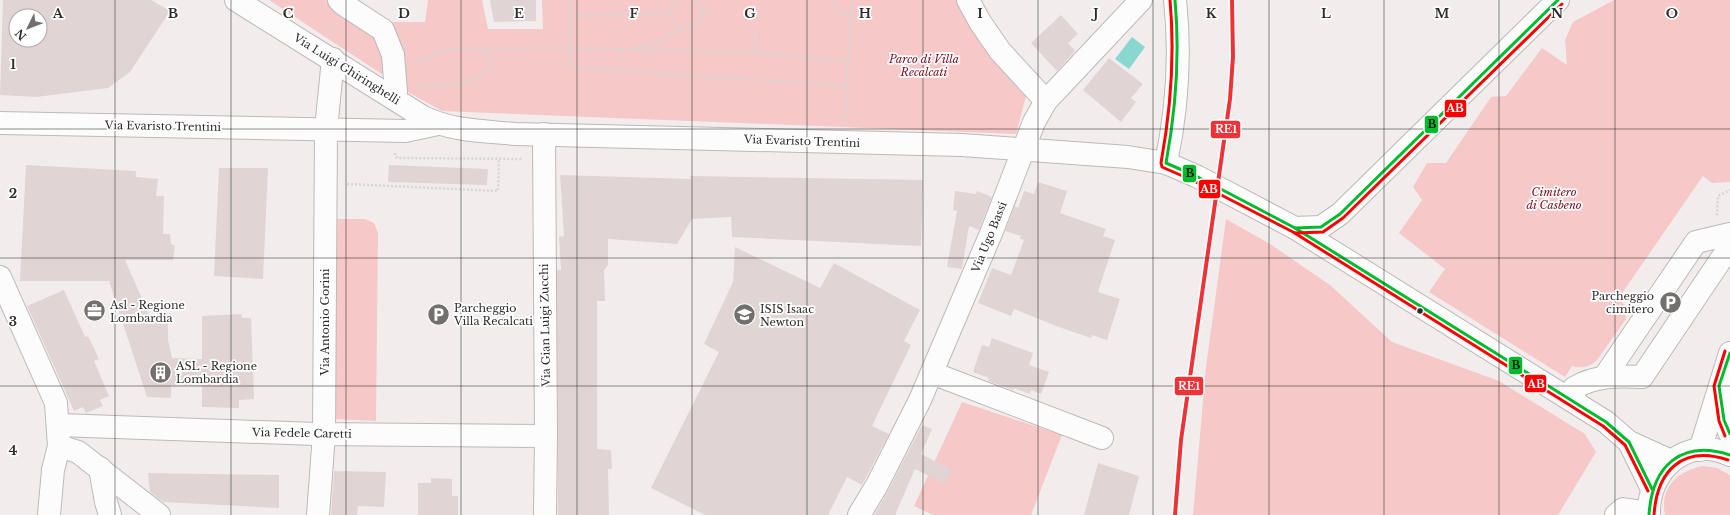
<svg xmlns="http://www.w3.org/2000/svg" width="1730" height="515" font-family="'Libre Baskerville',serif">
	<rect width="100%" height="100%" fill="#f2edec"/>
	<g fill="#f6c8c7">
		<path d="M269 0H326L333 7 385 41 394 82Z"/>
		<path d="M428 0H482L488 29H543L542 0H969L1029 85 1016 134 442 111 406 91 392 22H425Z"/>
		<path d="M1614 0H1730V182L1712 183 1703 176 1618 299 1625 305 1626 319 1597 360C1590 367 1582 369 1572 366L1565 377 1429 292 1445 269 1399 233 1422 200 1413 187 1427 163H1446L1491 97 1506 96 1542 48 1567 65 1565 40 1573 22Z"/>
		<path d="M335 219H365L374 223 378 233 376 421 334 419Z"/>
		<path d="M1226 219 1270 244 1330 285 1392 342 1499 381 1585 434 1596 452 1558 515H1193L1206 367Z"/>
		<path d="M962 402 1062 435 1031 515H933L914 506Z"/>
		<path d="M1704 466 1717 468 1730 475V515H1665C1659 487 1679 470 1704 466Z"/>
	</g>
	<path fill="#88d8cf" d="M1132 37 1145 47 1129 69 1115 59Z"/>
	<g fill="#e1d4d4" fill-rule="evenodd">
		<path d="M3 0H151L170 11 130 72 108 88 36 97 0 95ZM16 16H40V40H16Z"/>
		<path d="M490 0H536V21L494 22Z"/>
		<path d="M1061 15 1078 34 1068 43 1075 51 1057 71 1031 43Z"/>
		<path d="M1109 58 1143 84 1131 98 1136 102 1121 122 1083 90Z"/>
		<path d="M26 165 136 171V177L158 179 156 196H164L163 234H170L171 244 175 246 173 260H125L150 317 168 313V340L172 358 202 359V316L241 314 242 318H251L254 399 239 400V408L202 407V386L171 385V398L147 397 109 281H20Z"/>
		<path d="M389 165 488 169 487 185 388 182Z"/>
		<path d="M219 168H268L263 279 214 276Z"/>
		<path d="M560 175 691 179 690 176 923 180 921 246 732 237 731 217 692 219 677 244 608 239V265L604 270 605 301H597V449L611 450 612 469H608L609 515H558L557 270H561L559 237 564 236Z"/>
		<path d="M1038 182 1067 191 1060 213 1106 229 1103 236 1115 240 1098 292 1120 299 1107 340 1092 335 1091 338 1056 326 1014 309 1011 316 978 303 992 268 1011 275 1024 240 1020 239 1021 236 1005 231 1015 206 1018 208 1024 191 1034 194Z"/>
		<path d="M955 191 976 194 977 191 992 197 979 230 969 226 962 269 947 267 957 211 953 210Z"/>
		<path d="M735 247 820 288 834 263 920 310 904 341 911 345 872 426 889 434 862 485 847 477 828 515H705L651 488 719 352 704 344 733 282Z"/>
		<path d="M64 290 85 337 88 336 99 359 94 361 109 396 100 400 103 406 86 413 83 407 74 411 27 306Z"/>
		<path d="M992 338 1033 353 1029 365 1049 372 1041 394 1031 390 1030 394 1014 388 1013 390 988 381 989 378 973 372 982 345 989 347Z"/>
		<path d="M922 425 932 429 921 454 952 470 945 484 915 469 895 515H874L888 491Z"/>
		<path d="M1098 463 1139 476 1129 515H1084Z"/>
		<path d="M334 471 386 472 384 507 358 506 357 515H331Z"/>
		<path d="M148 473 279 475V508L163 502 150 492Z"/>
		<path d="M431 478 452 479V496H458V515H418V483H431Z"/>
	</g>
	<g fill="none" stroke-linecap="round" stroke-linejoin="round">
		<defs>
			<g id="minor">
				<path d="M236 0 423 117C452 131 483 131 515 134L962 145 1128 157 1166 163 1196 176 1295 228 1606 422 1629 442 1671 461"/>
				<path d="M339 0 343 4 383 30 393 55 396 92"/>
				<path d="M968 0 980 22 1000 51 1046 101"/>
				<path d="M0 123 405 131 438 124"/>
				<path d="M544 134 546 436 545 515"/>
				<path d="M1166 163C1177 110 1181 54 1175 0"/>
				<path d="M1295 228 1321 227 1340 214 1558 0"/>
				<path d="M0 277 56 403 59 446 53 470 49 515"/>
				<path d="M932 373 1102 438"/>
				<path d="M1605 376 1696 242 1730 234"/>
				<path d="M1720 394 1724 420 1730 434"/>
				<path d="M1576 403 1573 395 1574 388C1596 375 1618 376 1642 377L1730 246"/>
				<path d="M59 425 316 434 546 436"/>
				<path d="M1629 442 1652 489"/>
				<path d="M59 446 78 452 159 515"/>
				<path d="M1700 450 1730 353"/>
				<path d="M100 468 106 502 110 515"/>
				<path d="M318 515 324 434 326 129 333 59"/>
				<path d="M859 515 877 485 920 400 992 231 1034 122 1046 101 1141 0"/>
				<path d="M1616 515 1623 509 1649 513"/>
				<path d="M1649 515C1647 471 1687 434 1730 455"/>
			</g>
		</defs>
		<use href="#minor" stroke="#bdb9b8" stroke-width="24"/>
		<g stroke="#d7d6d6" stroke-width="2.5" stroke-dasharray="2 2" stroke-linecap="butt">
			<path d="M678 0C673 4 670 10 671 16 678 43 718 19 695 0"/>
			<path d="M835 0C836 8 844 15 851 18"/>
			<path d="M702 13 710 10"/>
			<path d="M570 16 671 13"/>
			<path d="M329 34 338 25"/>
			<path d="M633 49 660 42 683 28"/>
			<path d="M754 53 755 32"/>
			<path d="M415 60 425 59 449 49 570 48V0"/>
			<path d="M846 86 570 67V48L766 53 848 61 853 0"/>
			<path d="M419 90 422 85C449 85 472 87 492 66L491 58 482 49"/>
			<path d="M844 122 848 61"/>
			<path d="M395 153V156L398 158 523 159"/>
			<path d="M347 184 498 191 499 159"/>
			<path d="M1718 215 1717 214 1718 196 1730 190"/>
		</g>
		<use href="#minor" stroke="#fdfcfc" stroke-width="22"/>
		<defs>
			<g id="bus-1">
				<path d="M1175 0C1180 55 1176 109 1166 163L1196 176 1295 228 1606 422 1629 442 1652 489"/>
				<path d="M1295 228 1321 227 1340 214 1558 0"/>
				<path d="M1730 353 1719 386 1724 420 1730 434"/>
				<path d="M1649 515C1652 466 1681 439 1730 455"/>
			</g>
			<g id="bus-2">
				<path d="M1170 0C1175 55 1171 108 1161 163L1162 167 1194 181 1293 232 1603 426 1625 445 1648 491"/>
				<path d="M1295 233 1323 232 1343 218 1562 4"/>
				<path d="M1725 351 1714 386 1719 421 1725 436"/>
				<path d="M1654 515C1657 470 1683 445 1728 460"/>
			</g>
		</defs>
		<use href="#bus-1" stroke="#fff" stroke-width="6"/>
		<use href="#bus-2" stroke="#fff" stroke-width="6"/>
		<use href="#bus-1" stroke="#00bb2d" stroke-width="3"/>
		<use href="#bus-2" stroke="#f00" stroke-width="3"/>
		<defs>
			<path id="rail-1" d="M1175 515 1181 440 1230 99 1233 57 1232 0"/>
		</defs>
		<use href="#rail-1" stroke="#fff" stroke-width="7"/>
		<use href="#rail-1" stroke="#ee3338" stroke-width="4"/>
	</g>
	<path fill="none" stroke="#2e2b2b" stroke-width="1" stroke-opacity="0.55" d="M115 0V515M231 0V515M346 0V515M461 0V515M577 0V515M692 0V515M807 0V515M923 0V515M1038 0V515M1153 0V515M1269 0V515M1384 0V515M1499 0V515M1615 0V515M0 129H1730M0 258H1730M0 386H1730"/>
	<defs>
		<symbol id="parking-disc" viewBox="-11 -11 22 22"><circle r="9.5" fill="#736f6f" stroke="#fff"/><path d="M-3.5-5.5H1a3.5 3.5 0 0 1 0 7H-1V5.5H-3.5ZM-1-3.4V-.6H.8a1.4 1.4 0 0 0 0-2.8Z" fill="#fff"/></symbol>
		<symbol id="office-disc" viewBox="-11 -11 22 22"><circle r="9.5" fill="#736f6f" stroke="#fff"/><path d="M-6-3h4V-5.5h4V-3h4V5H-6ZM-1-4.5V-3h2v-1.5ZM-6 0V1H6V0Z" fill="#fff"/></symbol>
		<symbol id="school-disc" viewBox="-11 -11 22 22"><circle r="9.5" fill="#736f6f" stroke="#fff"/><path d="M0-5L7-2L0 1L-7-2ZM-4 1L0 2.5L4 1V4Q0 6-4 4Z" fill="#fff"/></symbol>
		<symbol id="building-disc" viewBox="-11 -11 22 22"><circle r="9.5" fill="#736f6f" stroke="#fff"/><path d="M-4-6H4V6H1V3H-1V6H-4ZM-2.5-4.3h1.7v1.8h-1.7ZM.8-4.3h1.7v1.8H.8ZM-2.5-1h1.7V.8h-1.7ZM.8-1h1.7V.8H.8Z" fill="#fff"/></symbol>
	</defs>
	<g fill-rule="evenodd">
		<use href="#parking-disc" x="1658" y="290" width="25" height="25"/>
		<use href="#office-disc" x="82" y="298" width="25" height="25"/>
		<use href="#parking-disc" x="426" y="302" width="25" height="25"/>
		<use href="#school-disc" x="732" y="302" width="25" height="25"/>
		<use href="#building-disc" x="148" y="360" width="25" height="25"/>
	</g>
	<circle fill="#2e2b2b" stroke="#fff" stroke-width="1.5" cx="1420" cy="311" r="3.5"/>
	<g text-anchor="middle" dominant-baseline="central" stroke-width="3.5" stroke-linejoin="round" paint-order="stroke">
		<g font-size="11" font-style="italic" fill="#740a1b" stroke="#fff">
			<text x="924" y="59">Parco di Villa<tspan x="924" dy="13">Recalcati</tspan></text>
			<text x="1554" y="192">Cimitero<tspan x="1554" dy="13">di Casbeno</tspan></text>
		</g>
		<g font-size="11" fill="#2e2b2b" stroke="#fff">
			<text transform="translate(347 69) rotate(32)">Via Luigi Ghiringhelli</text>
			<text transform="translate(163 126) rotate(1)">Via Evaristo Trentini</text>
			<text transform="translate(802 141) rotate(2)">Via Evaristo Trentini</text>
			<text transform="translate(989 237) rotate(-68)">Via Ugo Bassi</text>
			<text transform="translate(325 322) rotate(-90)">Via Antonio Gorini</text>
			<text transform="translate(545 325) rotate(-91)">Via Gian Luigi Zucchi</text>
			<text transform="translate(302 433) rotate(1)">Via Fedele Caretti</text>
		</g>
		<g font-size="11" fill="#2e2b2b" stroke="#fff" text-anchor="start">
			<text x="1654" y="296" text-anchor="end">Parcheggio<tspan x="1654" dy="13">cimitero</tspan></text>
			<text x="110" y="305">Asl - Regione<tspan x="110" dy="13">Lombardia</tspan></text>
			<text x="454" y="308">Parcheggio<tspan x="454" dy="13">Villa Recalcati</tspan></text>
			<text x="760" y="309">ISIS Isaac<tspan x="760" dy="13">Newton</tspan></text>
			<text x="176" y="366">ASL - Regione<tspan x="176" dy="13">Lombardia</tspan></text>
		</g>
	</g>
	<g font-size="13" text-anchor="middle" font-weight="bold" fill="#2e2b2b" stroke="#fff" stroke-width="3.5" stroke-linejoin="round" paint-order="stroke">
		<text x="58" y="18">A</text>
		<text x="173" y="18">B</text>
		<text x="288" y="18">C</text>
		<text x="404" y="18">D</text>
		<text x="519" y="18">E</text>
		<text x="634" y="18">F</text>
		<text x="750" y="18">G</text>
		<text x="865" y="18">H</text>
		<text x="980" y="18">I</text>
		<text x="1096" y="18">J</text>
		<text x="1211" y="18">K</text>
		<text x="1326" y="18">L</text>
		<text x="1442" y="18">M</text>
		<text x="1557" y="18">N</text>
		<text x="1672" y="18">O</text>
		<text x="13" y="69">1</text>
		<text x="13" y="198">2</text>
		<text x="13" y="326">3</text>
		<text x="13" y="455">4</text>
	</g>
	<g stroke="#fff" stroke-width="1.5">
		<rect x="1444" y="99" width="23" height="19" rx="4" fill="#f00"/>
		<rect x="1424" y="115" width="15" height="19" rx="4" fill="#00bb2d"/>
		<rect x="1210" y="120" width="31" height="19" rx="4" fill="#ee3338"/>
		<rect x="1182" y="164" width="15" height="19" rx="4" fill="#00bb2d"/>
		<rect x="1198" y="179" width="23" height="20" rx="4" fill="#f00"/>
		<rect x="1508" y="356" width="15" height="19" rx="4" fill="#00bb2d"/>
		<rect x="1524" y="374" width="23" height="19" rx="4" fill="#f00"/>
		<rect x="1174" y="376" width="30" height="20" rx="4" fill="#ee3338"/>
	</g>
	<g font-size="11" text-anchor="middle" font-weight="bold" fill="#fff">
		<text x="1455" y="112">AB</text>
		<text x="1226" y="133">RE1</text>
		<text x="1209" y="193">AB</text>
		<text x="1536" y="388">AB</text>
		<text x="1189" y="390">RE1</text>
	</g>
	<g font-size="11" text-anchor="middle" font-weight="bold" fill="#111">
		<text x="1432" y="128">B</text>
		<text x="1190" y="177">B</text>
		<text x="1516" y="369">B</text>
	</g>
	<g transform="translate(28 28) rotate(227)"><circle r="19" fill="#ffffff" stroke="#abaaaa"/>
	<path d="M0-3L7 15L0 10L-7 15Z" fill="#736f6f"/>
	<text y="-6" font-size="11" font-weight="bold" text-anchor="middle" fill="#2e2b2b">N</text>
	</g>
</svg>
